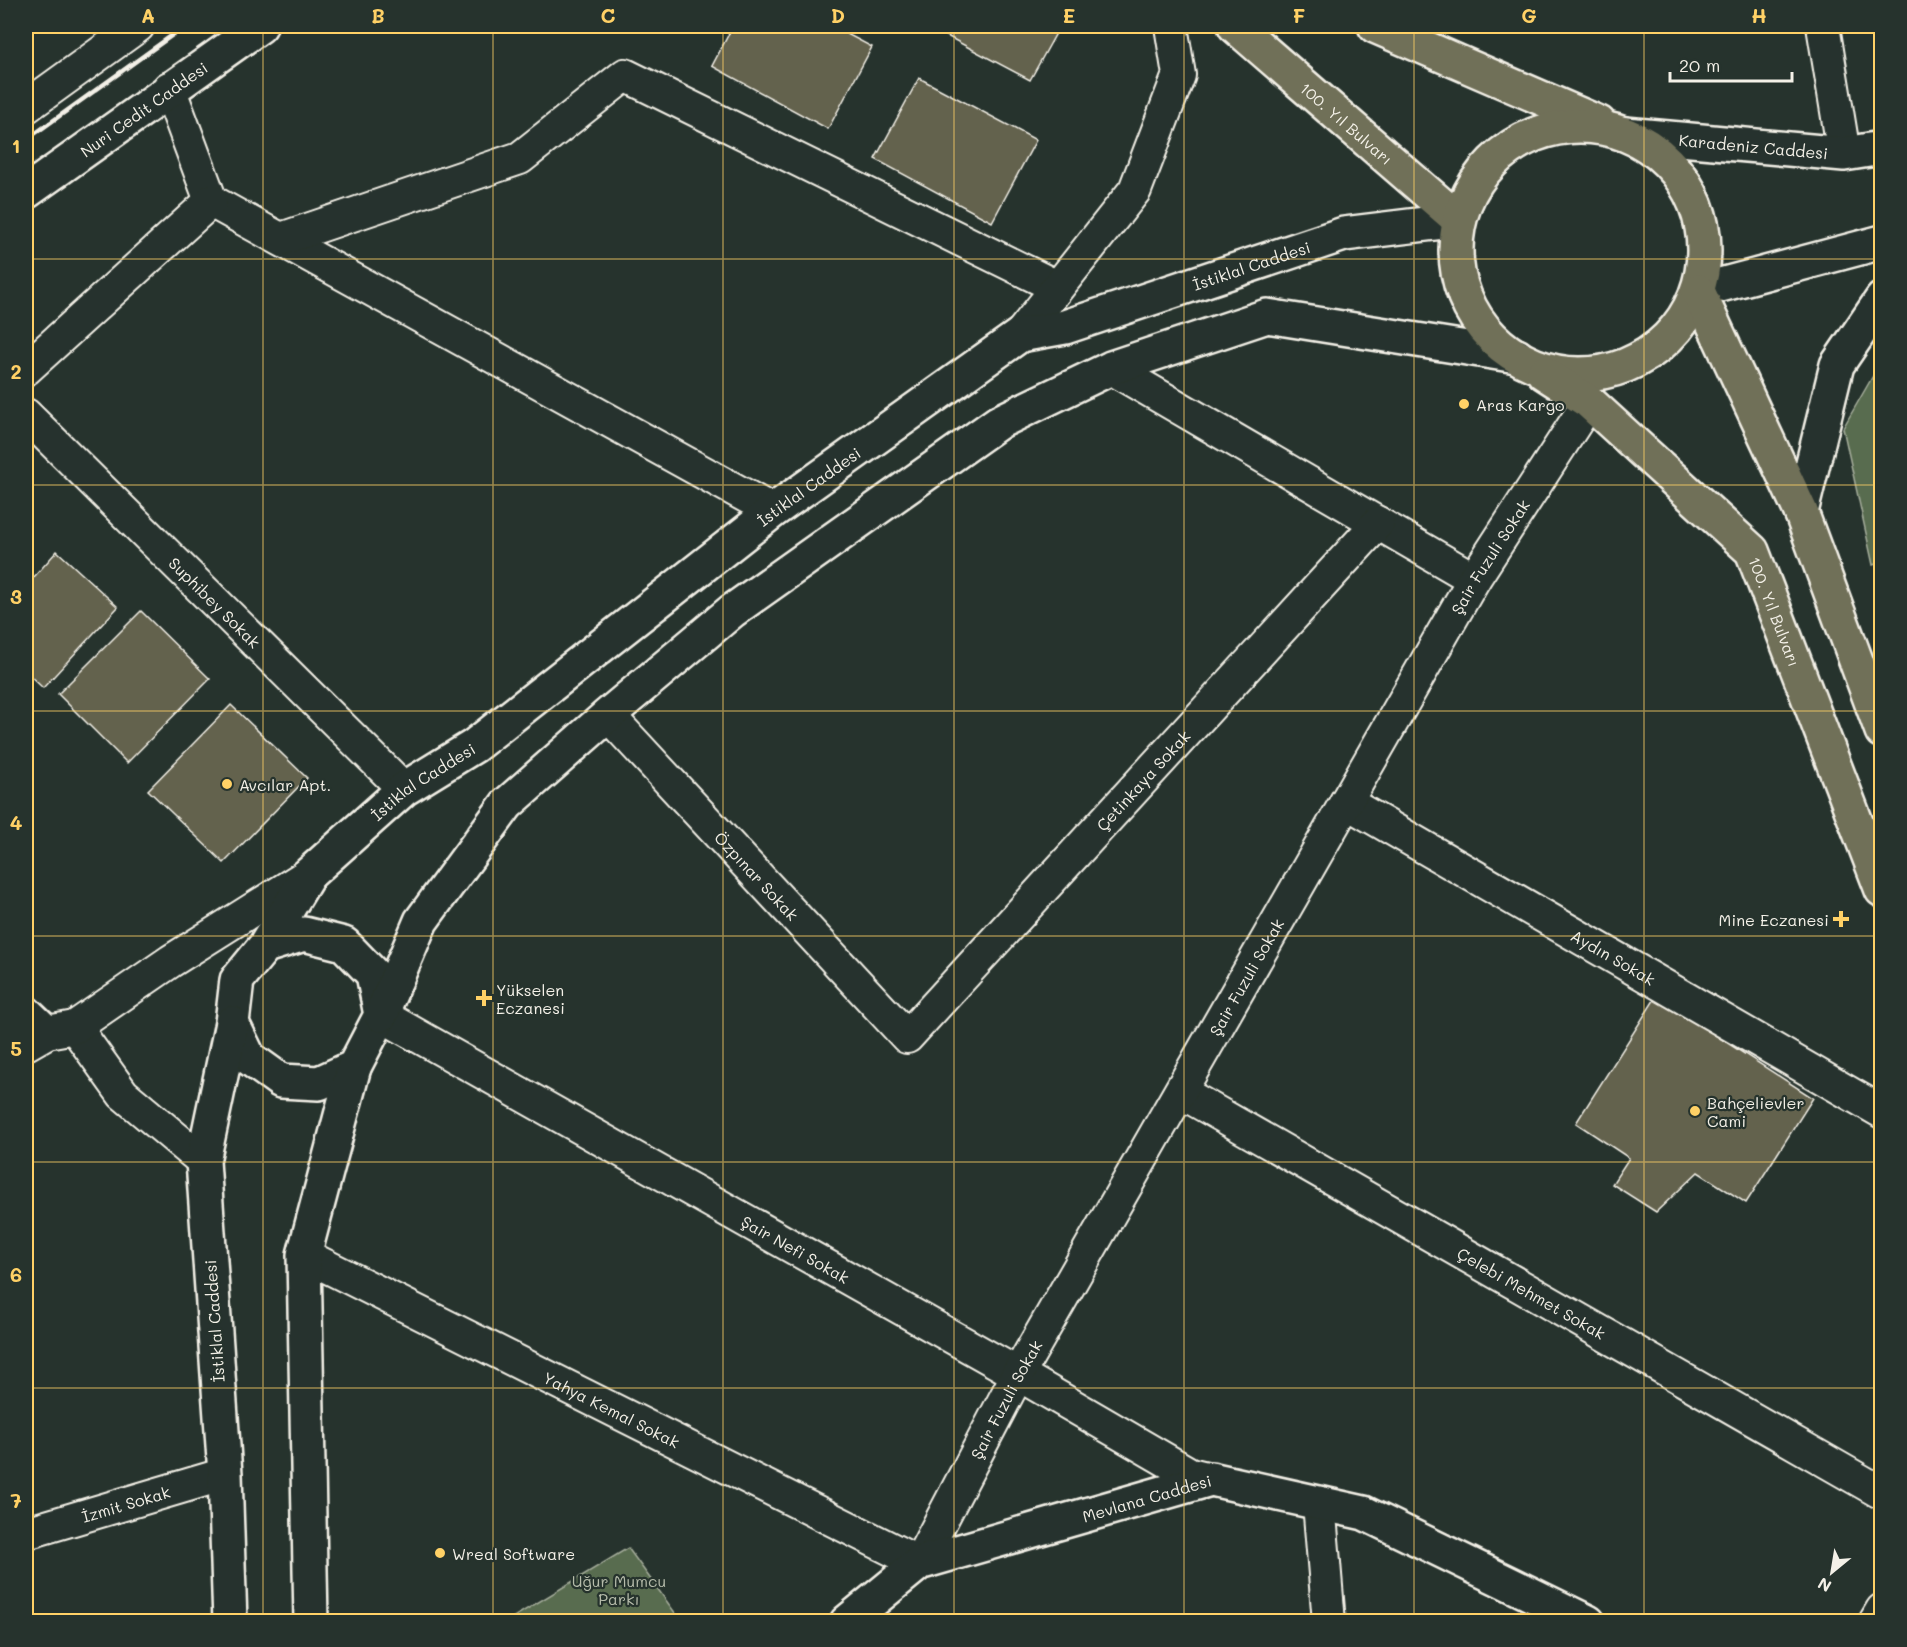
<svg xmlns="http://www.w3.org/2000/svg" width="1907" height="1647" font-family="Mali,sans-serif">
	<rect width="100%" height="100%" fill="#26332d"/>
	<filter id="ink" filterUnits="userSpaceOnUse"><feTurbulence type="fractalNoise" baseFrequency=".0167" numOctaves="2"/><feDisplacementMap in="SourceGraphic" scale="12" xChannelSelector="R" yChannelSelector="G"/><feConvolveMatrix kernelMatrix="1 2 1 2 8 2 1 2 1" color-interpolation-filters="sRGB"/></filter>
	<g filter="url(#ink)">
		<g fill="#596c50" stroke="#a6ae9c" stroke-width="1.5">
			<path d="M1881 362 1882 562 1873 565 1843 428Z"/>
			<path d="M628 1548 681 1621H507Z"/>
		</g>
		<g fill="#64624e" stroke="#f4f1e8" stroke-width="1.5">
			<path d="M733 26H832L872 47 828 129 712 66Z"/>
			<path d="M928 26H1060L1030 80Z"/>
			<path d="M919 78 1036 140 992 222 875 159Z"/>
			<path d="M57 551 118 607 43 688 26 672V586Z"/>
			<path d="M141 611 210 679 127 763 58 694Z"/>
			<path d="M231 705 307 778 224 863 148 790Z"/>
			<path d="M1656 997 1813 1098 1746 1203 1698 1172 1656 1212 1612 1184 1629 1158 1576 1123Z"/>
		</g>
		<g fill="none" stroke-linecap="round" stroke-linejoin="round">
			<defs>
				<g id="minor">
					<path d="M1823 26 1844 154"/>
					<path d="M169 88 211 201 773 511"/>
					<path d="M26 107 138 26"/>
					<path d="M281 239 520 158 625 75 1057 287"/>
					<path d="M1020 335 1135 190 1179 75 1171 26"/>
					<path d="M1111 368 1474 579"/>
					<path d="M26 369 211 201"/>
					<path id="s1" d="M26 415 404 789"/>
					<path id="s2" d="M608 715 907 1037 1378 523"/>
					<path id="s3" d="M1346 802 1882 1112"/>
					<path d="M26 1012 47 1032"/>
					<path id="s4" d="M381 1015 1018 1374 1190 1474 1211 1479"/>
					<path d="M75 1027 123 1094 203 1161"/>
					<path d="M26 1044 47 1032 75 1027 171 961 309 874"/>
					<path id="s5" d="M1181 1092 1882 1493"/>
					<path id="s6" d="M304 1255 919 1563 1018 1374 1474 579 1589 402"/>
					<path d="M1319 1503 1329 1622"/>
					<path id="s7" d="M26 1533 225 1474"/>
					<path d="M1875 1622 1882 1610"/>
				</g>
				<g id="tertiary">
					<path id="s8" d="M26 192 260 26"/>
				</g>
				<g id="secondary">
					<path id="s9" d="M1625 134 1844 154 1882 148"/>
					<path d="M1698 291 1882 242"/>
					<path d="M1801 512 1837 365 1882 299"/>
					<path id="s10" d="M265 946 304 934 344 944 373 974 381 1015 354 1067 319 1083 281 1081 249 1058 232 1023 237 980 265 946 309 874 404 789 474 746 773 511 1020 335 1065 327 1344 234 1459 220"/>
					<path d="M381 1015 421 921 507 804 608 715 732 611 999 422 1111 368 1267 316 1517 356"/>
					<path d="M230 1622 225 1474 203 1161 232 1023"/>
					<path d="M311 1622 304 1255 354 1067"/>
					<path id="s11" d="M847 1622 919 1563 1211 1479 1364 1513 1588 1622"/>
				</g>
				<g id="primary">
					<path id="s12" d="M1235 26 1459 220"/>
					<path d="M1375 26 1599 123"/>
					<circle cx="1580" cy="250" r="124"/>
					<path d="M1698 291 1801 512 1882 731"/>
					<path id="s13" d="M1544 373 1589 402 1752 551 1882 890"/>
				</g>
			</defs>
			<use href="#minor" stroke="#f4f1e8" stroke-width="36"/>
			<use href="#tertiary" stroke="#f4f1e8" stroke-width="38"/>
			<use href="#secondary" stroke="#f4f1e8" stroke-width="38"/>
			<use href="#primary" stroke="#f4f1e8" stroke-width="38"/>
			<use href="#minor" stroke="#26332d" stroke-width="32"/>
			<use href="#tertiary" stroke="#26332d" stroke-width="33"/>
			<use href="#secondary" stroke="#26332d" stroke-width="33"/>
			<use href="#primary" stroke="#706f59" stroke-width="33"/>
			<path stroke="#f4f1e8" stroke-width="4.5" d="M26 140 185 26"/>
		</g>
	</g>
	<path fill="none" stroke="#ffd166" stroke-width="1.5" stroke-opacity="0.55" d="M263 26V1622M493 26V1622M723 26V1622M954 26V1622M1184 26V1622M1414 26V1622M1644 26V1622M26 259H1882M26 485H1882M26 711H1882M26 936H1882M26 1162H1882M26 1388H1882"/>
	<g fill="#ffd166" stroke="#26332d" stroke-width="2">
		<circle cx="1464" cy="404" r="6"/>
		<circle cx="227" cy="784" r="6"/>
		<path d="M1838 910h6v6h6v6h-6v6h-6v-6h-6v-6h6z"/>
		<path d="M481 989h6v6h6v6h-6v6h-6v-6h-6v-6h6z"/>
		<circle cx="1695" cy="1111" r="6"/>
		<circle cx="440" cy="1553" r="6"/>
	</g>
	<g text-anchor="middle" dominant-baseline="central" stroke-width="4.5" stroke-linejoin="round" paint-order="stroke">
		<g font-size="16" fill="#f4f1e8" stroke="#26332d">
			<text stroke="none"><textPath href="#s8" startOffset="144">Nuri Cedit Caddesi</textPath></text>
			<text stroke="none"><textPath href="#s12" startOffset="148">100. Yıl Bulvarı</textPath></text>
			<text stroke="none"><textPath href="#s9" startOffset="129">Karadeniz Caddesi</textPath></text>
			<text stroke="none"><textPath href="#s10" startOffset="1686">İstiklal Caddesi</textPath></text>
			<text stroke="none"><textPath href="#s10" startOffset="1184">İstiklal Caddesi</textPath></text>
			<text stroke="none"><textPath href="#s6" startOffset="1845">Şair Fuzuli Sokak</textPath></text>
			<text stroke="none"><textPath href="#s1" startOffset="266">Suphibey Sokak</textPath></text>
			<text stroke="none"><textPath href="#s13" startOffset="339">100. Yıl Bulvarı</textPath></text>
			<text stroke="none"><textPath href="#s2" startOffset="788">Çetinkaya Sokak</textPath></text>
			<text stroke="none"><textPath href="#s10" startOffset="698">İstiklal Caddesi</textPath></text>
			<text stroke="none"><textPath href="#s2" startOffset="219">Özpınar Sokak</textPath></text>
			<text stroke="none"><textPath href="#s3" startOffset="309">Aydın Sokak</textPath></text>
			<text stroke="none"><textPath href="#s6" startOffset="1359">Şair Fuzuli Sokak</textPath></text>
			<text stroke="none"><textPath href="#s4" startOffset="476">Şair Nefi Sokak</textPath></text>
			<text stroke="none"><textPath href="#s5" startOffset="404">Çelebi Mehmet Sokak</textPath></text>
			<text transform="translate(214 1321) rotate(-94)">İstiklal Caddesi</text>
			<text stroke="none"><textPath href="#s6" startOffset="873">Şair Fuzuli Sokak</textPath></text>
			<text stroke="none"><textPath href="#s6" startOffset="344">Yahya Kemal Sokak</textPath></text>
			<text stroke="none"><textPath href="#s11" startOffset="330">Mevlana Caddesi</textPath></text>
			<text stroke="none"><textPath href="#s7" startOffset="104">İzmit Sokak</textPath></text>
		</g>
		<g font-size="16" fill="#f4f1e8" stroke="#26332d" text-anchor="start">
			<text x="1476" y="404">Aras Kargo</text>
			<text x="239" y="784">Avcılar Apt.</text>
			<text x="1829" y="919" text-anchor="end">Mine Eczanesi</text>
			<text x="496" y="989">Yükselen<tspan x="496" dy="18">Eczanesi</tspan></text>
			<text x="1707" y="1102">Bahçelievler<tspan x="1707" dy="18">Cami</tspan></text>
			<text x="452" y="1553">Wreal Software</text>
		</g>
		<g font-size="16" fill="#b6bcab" stroke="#26332d">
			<text x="619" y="1580">Uğur Mumcu<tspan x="619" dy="18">Parkı</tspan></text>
		</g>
	</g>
	<rect width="1907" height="1647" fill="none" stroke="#26332d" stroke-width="66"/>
	<g transform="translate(1832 1572) rotate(210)" stroke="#26332d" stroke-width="4.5" paint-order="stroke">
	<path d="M0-4.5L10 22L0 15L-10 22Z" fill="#f4f1e8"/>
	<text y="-9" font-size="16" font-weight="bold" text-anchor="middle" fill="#f4f1e8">N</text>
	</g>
	<path d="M1670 72v9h122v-9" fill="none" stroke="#f4f1e8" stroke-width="3"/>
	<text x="1679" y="72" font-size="18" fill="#f4f1e8" stroke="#26332d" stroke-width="4.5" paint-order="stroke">20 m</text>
	<rect x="33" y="33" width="1841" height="1581" fill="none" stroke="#ffd166" stroke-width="2"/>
	<g font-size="20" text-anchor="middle" font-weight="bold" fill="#ffd166">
		<text x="148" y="23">A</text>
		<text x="378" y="23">B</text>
		<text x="608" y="23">C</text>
		<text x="838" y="23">D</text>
		<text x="1069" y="23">E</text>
		<text x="1299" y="23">F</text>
		<text x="1529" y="23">G</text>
		<text x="1759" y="23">H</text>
		<text x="16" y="153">1</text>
		<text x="16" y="379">2</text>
		<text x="16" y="604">3</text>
		<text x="16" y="830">4</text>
		<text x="16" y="1056">5</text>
		<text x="16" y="1282">6</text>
		<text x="16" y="1508">7</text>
	</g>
</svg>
